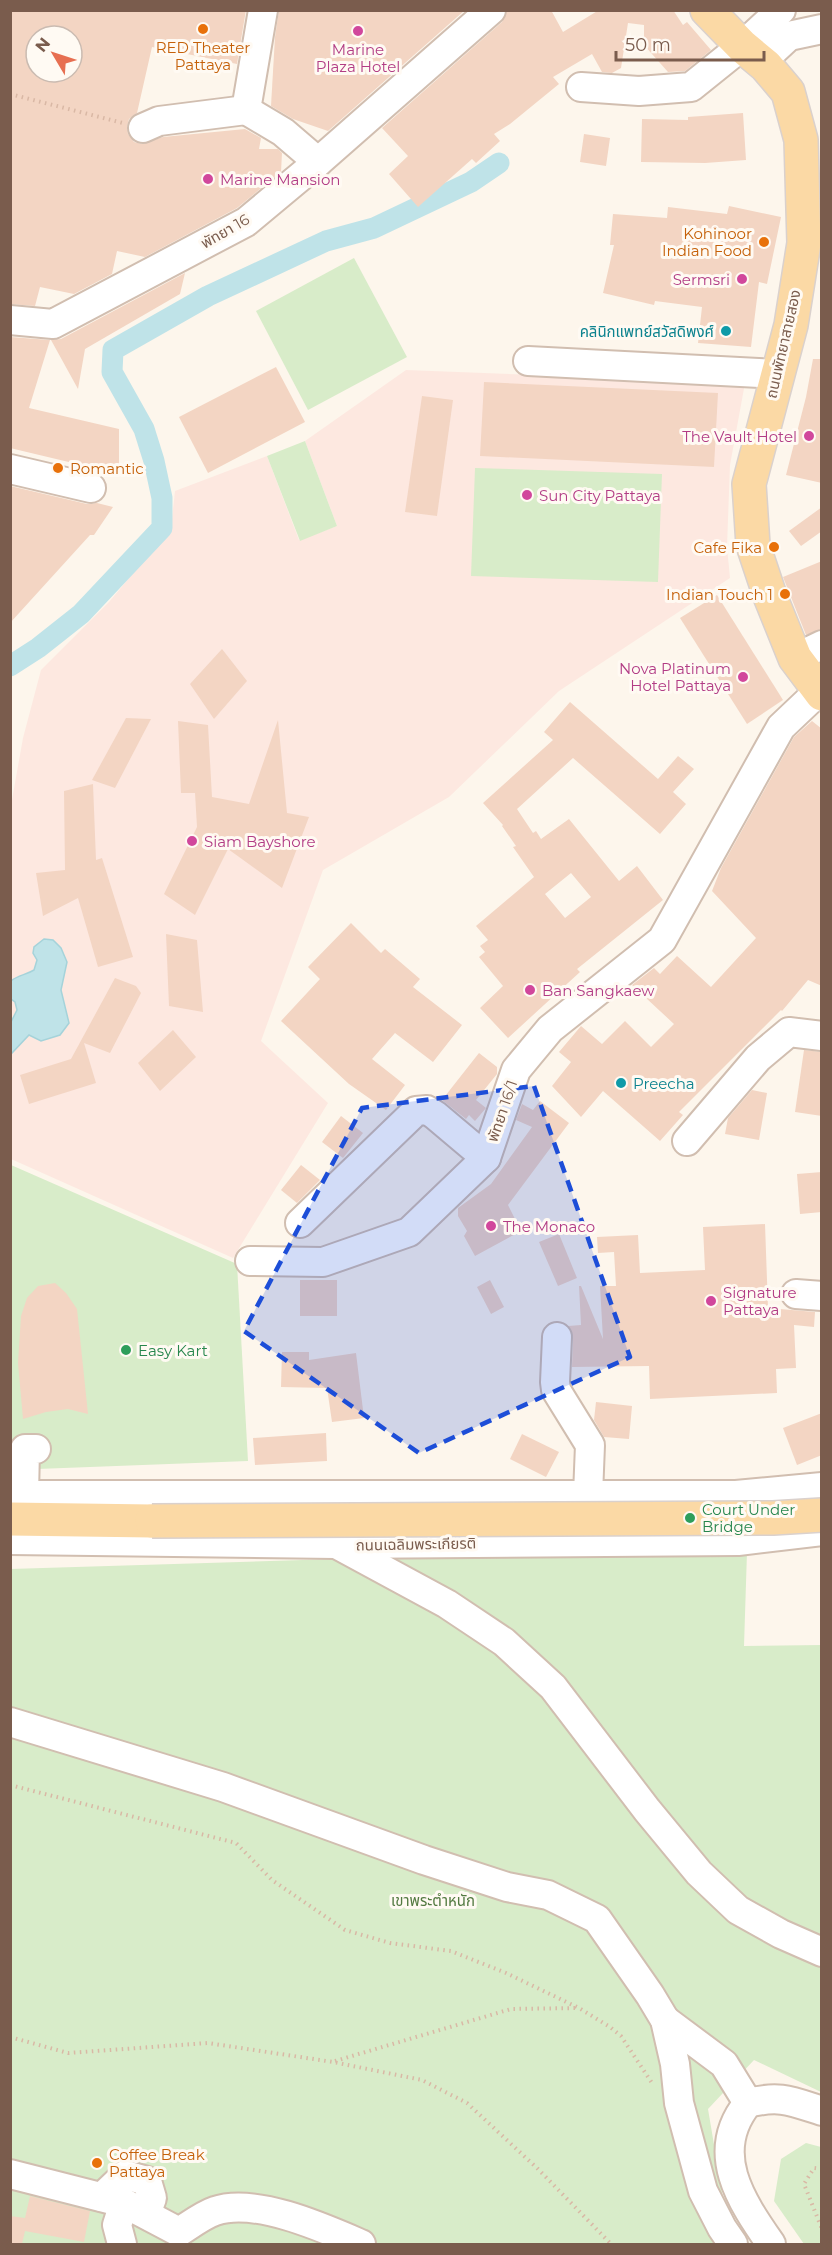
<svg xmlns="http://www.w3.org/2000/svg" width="832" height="2255" font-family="Montserrat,'Noto Sans Thai',sans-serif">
	<rect width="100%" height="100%" fill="#fdf6ec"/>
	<path fill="#fde8e0" d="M406 370 745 383 730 465 727 547 730 578 559 691 449 797 323 870 261 1041 328 1103 233 1258 11 1159 10 811 23 738 41 670 109 602 171 528 175 491 267 456 299 540 337 526 305 441Z"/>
	<g fill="#d8ecc9">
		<path d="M354 258 407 357 308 410 256 311Z"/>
		<path d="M305 441 337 526 300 541 267 456Z"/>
		<path d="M475 468 662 474 658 582 471 576Z"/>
		<path d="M11 1165 237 1264 248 1461 11 1470Z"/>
		<path d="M747 1552 744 1646 822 1645 821 2092 754 2060 708 2109 725 2210 750 2244H11L10 1569 498 1554Z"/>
		<path d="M806 2143 821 2147V2244H804L774 2201 781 2159Z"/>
	</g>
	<path fill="#bfe3e8" stroke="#a5d3da" stroke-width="1.5" d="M44 939 53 940 61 948 67 962 61 990 69 1023 60 1035 41 1041 29 1035 11 1054V1022L17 1010 15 1002 11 999V981C18 975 26 975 34 970L37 960 33 953 34 947Z"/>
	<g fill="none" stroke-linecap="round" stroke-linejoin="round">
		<path stroke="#bfe3e8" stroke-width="21" d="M10 666 38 648 81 614 162 528V498L154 461 144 429 112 372 113 350 208 296 326 241 374 228 471 182 499 163"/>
	</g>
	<g fill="#f3d5c3" fill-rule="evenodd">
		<path d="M10 10H246L237 64 152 47 137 113 129 119 127 127 128 134 134 142 142 144 163 137 245 129 261 138 259 149H278L282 153 281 172 237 208 145 257 117 251 112 274 74 294 40 287 35 306 10 304ZM36 36H72V72H36Z"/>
		<path d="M279 10H465L328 131 293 119 271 106 275 37Z"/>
		<path d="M507 10H551L563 32 599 10H673L683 25 687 22 711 50 685 71 668 72 644 45V25L628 23 621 68 612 73 602 72 592 54 553 77 559 84 510 124 494 134 500 141 476 163 472 159 418 207 389 174 408 156 382 128 502 22Z"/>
		<path d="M743 113 746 160 705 163 641 162 642 119 688 120V117Z"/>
		<path d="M584 134 610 138 606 166 580 162Z"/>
		<path d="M729 206 781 217 767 284 759 282 751 347 698 343 702 307 655 301 654 305 603 293 614 245H610L613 214 667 218 668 207 727 214Z"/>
		<path d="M185 273 180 294 85 349 78 389 51 340 61 339Z"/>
		<path d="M10 337 50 340 29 408 119 429V474L10 448Z"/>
		<path d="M813 359H822V483L786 475 806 397Z"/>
		<path d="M276 367 305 422 208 473 179 417Z"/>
		<path d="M484 382 718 393 714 467 480 456Z"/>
		<path d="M422 396 453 400 437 516 405 512Z"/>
		<path d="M10 486 87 504 97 503 113 507 94 535H90L10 623Z"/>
		<path d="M822 507V531L801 546 789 531Z"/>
		<path d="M822 561V629L806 635 783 577Z"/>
		<path d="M717 595 783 700 747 724 680 618Z"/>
		<path d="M222 649 247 681 214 719 190 684Z"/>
		<path d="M570 702 658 779 678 756 694 769 673 792 686 804 660 834 573 758 517 809 533 833 536 831 541 839 569 819 619 881 637 866 663 900 577 969 580 972 508 1038 480 1008 503 986 479 957 485 952 480 946 488 940 476 926 534 877 513 847 516 846 502 826 503 825 483 803 553 740 544 732ZM571 873 591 897 565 918 545 894Z"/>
		<path d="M126 718 151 719 115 788 92 780Z"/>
		<path d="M278 720 287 813 309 817 282 888 228 849 195 915 164 894 197 827 195 793H181L178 721 208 725 212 797 249 804Z"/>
		<path d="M812 721 822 729V986L808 980 782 1011 781 1010 679 1112 683 1115 660 1141 603 1091 581 1117 552 1086 571 1062 559 1052 581 1026 602 1044 625 1021 651 1047 674 1024 632 985 654 968 660 974 677 956 711 987 756 938 712 891 721 868 794 737Z"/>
		<path d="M93 784 96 860 102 858 133 957 98 967 78 898 43 916 36 873 65 870 64 791Z"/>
		<path d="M351 923 381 953 385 949 420 979 413 987 462 1025 433 1062 395 1033 372 1059 405 1085 386 1110 349 1084 281 1021 320 979 308 967Z"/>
		<path d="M166 934 197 940 203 1012 169 1006Z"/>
		<path d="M115 978 136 986 141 993 110 1053 84 1043 96 1083 29 1104 20 1075 71 1059Z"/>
		<path d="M173 1030 196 1057 160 1091 138 1063Z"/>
		<path d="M804 1050 822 1052V1116L795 1112Z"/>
		<path d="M479 1053 497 1067V1074L476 1100 486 1108 475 1121 469 1115 466 1119 442 1100Z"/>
		<path d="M752 1090 767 1093 759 1140 725 1134 728 1118Z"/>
		<path d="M540 1101 569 1123 508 1205 521 1231 475 1256 464 1236 467 1231 458 1216V1208L491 1184 532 1127 516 1120 522 1104 533 1110Z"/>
		<path d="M341 1116 363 1133 343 1158 322 1142Z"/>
		<path d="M301 1165 320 1180 297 1203 281 1190Z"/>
		<path d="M822 1172V1212L800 1214 797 1174Z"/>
		<path d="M765 1224 768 1308 815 1312 814 1327 794 1325 796 1368 776 1369 777 1393 650 1399 649 1366 572 1367 573 1337 568 1326 581 1325 579 1286H581L603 1339 600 1286H616L614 1252 598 1253 597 1237 638 1235 640 1273 705 1270 703 1227Z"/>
		<path d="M559 1234 577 1278 558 1286 539 1242Z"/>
		<rect x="300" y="1280" width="37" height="36"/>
		<path d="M490 1280 504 1307 491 1314 477 1287Z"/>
		<path d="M55 1283 66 1293 77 1309 88 1414 68 1409 46 1412 23 1419 18 1363 21 1316 27 1298 38 1286Z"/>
		<path d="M282 1352H309V1360L356 1353 364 1418 332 1422 327 1388 281 1387Z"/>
		<path d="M596 1402 632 1406 629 1439 604 1437 594 1420Z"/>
		<path d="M822 1413V1455L797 1465 783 1428Z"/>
		<path d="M326 1433 327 1461 255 1465 253 1438Z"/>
		<path d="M522 1434 559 1452 546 1477 510 1459Z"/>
		<path d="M30 2196 90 2211 84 2242 25 2231 22 2244H10V2216L25 2218Z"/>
	</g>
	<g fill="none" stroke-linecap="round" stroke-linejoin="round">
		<defs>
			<g id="minor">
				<path d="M263 10 246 110 283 132 318 162"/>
				<path d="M761 62 789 36 822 29"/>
				<path d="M581 87 639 91 691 87 742 46 781 10"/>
				<path d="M143 128 159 121 246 110"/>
				<path d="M10 320 53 324 246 222 318 162 491 10"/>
				<path d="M528 361 778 374"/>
				<path d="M10 469 91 488"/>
				<path d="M795 658 822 645"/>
				<path d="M687 1141 758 1058 789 1032 822 1036"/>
				<path d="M300 1223 416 1111 427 1110 435 1115 486 1158"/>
				<path d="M250 1261 323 1262 409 1232 486 1158 516 1070 550 1029 662 940 781 727 819 691"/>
				<path d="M796 1294 822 1296"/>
				<path d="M557 1337 555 1382 556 1390 590 1445 588 1495"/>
				<path d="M10 1495H736L822 1487"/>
				<path d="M24 1495 25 1449H36"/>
				<path d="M10 1540 336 1544 738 1541 822 1531"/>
				<path d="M338 1545 447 1604 504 1642 553 1687 647 1810 699 1873 738 1910 781 1934 822 1952"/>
				<path d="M10 1722 223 1787 424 1860 507 1887 548 1895 597 1919 650 1995 665 2020 675 2064 679 2103 703 2191 722 2228 733 2244"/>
				<path d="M665 2020 724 2064 748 2103"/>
				<path d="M10 2174 124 2203 179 2232C190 2225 203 2215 215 2211 255 2197 324 2228 361 2244"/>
				<path d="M102 2197 125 2175 147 2181 152 2198 146 2214"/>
				<path d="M122 2244 117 2225 124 2203"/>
				<path d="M771 2244C741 2201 708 2152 748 2103 780 2095 791 2101 822 2111"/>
			</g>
			<g id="major">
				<path d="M707 10 742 46 766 66 788 92 801 140 804 243 791 325 749 484 753 545 770 596 795 658 822 694"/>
				<path d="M10 1519 152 1521"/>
			</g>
		</defs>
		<use href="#minor" stroke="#d1beb0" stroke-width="32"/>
		<use href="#major" stroke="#dad1cd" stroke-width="36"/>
		<g stroke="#d9b8a5" stroke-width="4" stroke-dasharray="1.5 4.5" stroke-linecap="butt">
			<path d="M10 94 123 123"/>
			<path d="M10 1785 236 1843 272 1880 345 1930 390 1943 451 1951 506 1973 579 2008 610 2027 621 2036 652 2083"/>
			<path d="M10 2037 68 2053 208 2043 333 2062 422 2080 467 2103 538 2169 611 2244"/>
			<path d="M335 2061 511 2009 578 2008"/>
			<path d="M822 2169 814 2168 804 2184 822 2229"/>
		</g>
		<use href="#minor" stroke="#fff" stroke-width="28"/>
		<use href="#major" stroke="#fbd9a5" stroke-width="33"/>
		<defs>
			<path id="major-bridge" d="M152 1521 773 1518 822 1515"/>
		</defs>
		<use href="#major-bridge" stroke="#dad1cd" stroke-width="36" stroke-linecap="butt"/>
		<use href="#major-bridge" stroke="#fbd9a5" stroke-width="33"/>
	</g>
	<path fill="#1d4ed8" fill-opacity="0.2" stroke="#1d4ed8" stroke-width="4.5" stroke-dasharray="12 8" stroke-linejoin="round" d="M534 1086 630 1357 419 1453 244 1331 362 1108Z"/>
	<g fill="#e8710a" stroke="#fffaf3" stroke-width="2">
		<circle cx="203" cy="29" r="6"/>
		<circle cx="764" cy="242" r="6"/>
		<circle cx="58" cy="468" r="6"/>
		<circle cx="774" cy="547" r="6"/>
		<circle cx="785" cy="594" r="6"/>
		<circle cx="97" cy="2163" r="6"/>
	</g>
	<g fill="#d1479c" stroke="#fffaf3" stroke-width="2">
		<circle cx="358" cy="31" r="6"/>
		<circle cx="208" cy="179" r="6"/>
		<circle cx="742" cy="279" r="6"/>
		<circle cx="809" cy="436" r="6"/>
		<circle cx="527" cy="495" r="6"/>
		<circle cx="743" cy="677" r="6"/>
		<circle cx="192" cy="841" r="6"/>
		<circle cx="530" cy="990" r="6"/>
		<circle cx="491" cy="1226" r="6"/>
		<circle cx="711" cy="1301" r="6"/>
	</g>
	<g fill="#0f9aa8" stroke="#fffaf3" stroke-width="2">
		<circle cx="726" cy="331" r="6"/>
		<circle cx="621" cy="1083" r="6"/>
	</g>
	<g fill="#2e9e5b" stroke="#fffaf3" stroke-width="2">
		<circle cx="126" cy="1350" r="6"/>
		<circle cx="690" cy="1518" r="6"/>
	</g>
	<g text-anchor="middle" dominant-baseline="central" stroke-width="6" stroke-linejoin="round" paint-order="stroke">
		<g font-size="15" fill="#c56008" stroke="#fffaf3" text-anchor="end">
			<text x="203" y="47" text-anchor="middle">RED Theater<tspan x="203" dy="17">Pattaya</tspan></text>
			<text x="752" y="233">Kohinoor<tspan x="752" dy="17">Indian Food</tspan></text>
			<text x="70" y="468" text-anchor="start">Romantic</text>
			<text x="762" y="547">Cafe Fika</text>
			<text x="773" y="594">Indian Touch 1</text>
			<text x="109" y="2154" text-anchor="start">Coffee Break<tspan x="109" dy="17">Pattaya</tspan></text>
		</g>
		<g font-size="15" fill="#b23c85" stroke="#fffaf3" text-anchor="start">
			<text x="358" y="49" text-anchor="middle">Marine<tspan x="358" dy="17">Plaza Hotel</tspan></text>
			<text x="220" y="179">Marine Mansion</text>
			<text x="730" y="279" text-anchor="end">Sermsri</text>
			<text x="797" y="436" text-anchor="end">The Vault Hotel</text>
			<text x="539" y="495">Sun City Pattaya</text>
			<text x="731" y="668" text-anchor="end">Nova Platinum<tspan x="731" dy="17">Hotel Pattaya</tspan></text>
			<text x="204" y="841">Siam Bayshore</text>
			<text x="542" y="990">Ban Sangkaew</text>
			<text x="503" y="1226">The Monaco</text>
			<text x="723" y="1292">Signature<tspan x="723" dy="17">Pattaya</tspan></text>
		</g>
		<g font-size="15" fill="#7a5c4d" stroke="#fffaf3">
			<text transform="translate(225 231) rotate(-30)">พัทยา 16</text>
			<text transform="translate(783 344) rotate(-77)">ถนนพัทยาสายสอง</text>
			<text transform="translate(502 1111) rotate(-71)">พัทยา 16/1</text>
			<text transform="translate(416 1544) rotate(-1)">ถนนเฉลิมพระเกียรติ</text>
		</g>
		<g font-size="15" fill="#0d838f" stroke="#fffaf3" text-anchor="end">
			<text x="714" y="331">คลินิกแพทย์สวัสดิพงศ์</text>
			<text x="633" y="1083" text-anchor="start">Preecha</text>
		</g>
		<g font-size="15" fill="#27864d" stroke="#fffaf3" text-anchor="start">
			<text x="138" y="1350">Easy Kart</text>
			<text x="702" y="1509">Court Under<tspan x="702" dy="17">Bridge</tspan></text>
		</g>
		<g font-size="15" fill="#537a41" stroke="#fffaf3">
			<text x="433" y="1900">เขาพระตำหนัก</text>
		</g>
	</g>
	<rect width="832" height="2255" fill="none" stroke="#7a5c4d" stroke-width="24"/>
	<g transform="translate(54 54) rotate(309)"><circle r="28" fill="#fffaf3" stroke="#cabbb1" stroke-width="1.5"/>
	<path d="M0-4.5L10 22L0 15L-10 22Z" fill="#e76f51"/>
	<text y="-9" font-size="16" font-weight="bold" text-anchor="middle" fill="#7a5c4d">N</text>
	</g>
	<path d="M616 51v9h148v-9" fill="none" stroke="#7a5c4d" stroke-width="3"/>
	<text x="625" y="51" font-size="18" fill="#7a5c4d" stroke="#fffaf3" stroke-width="4.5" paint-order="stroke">50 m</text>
</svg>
